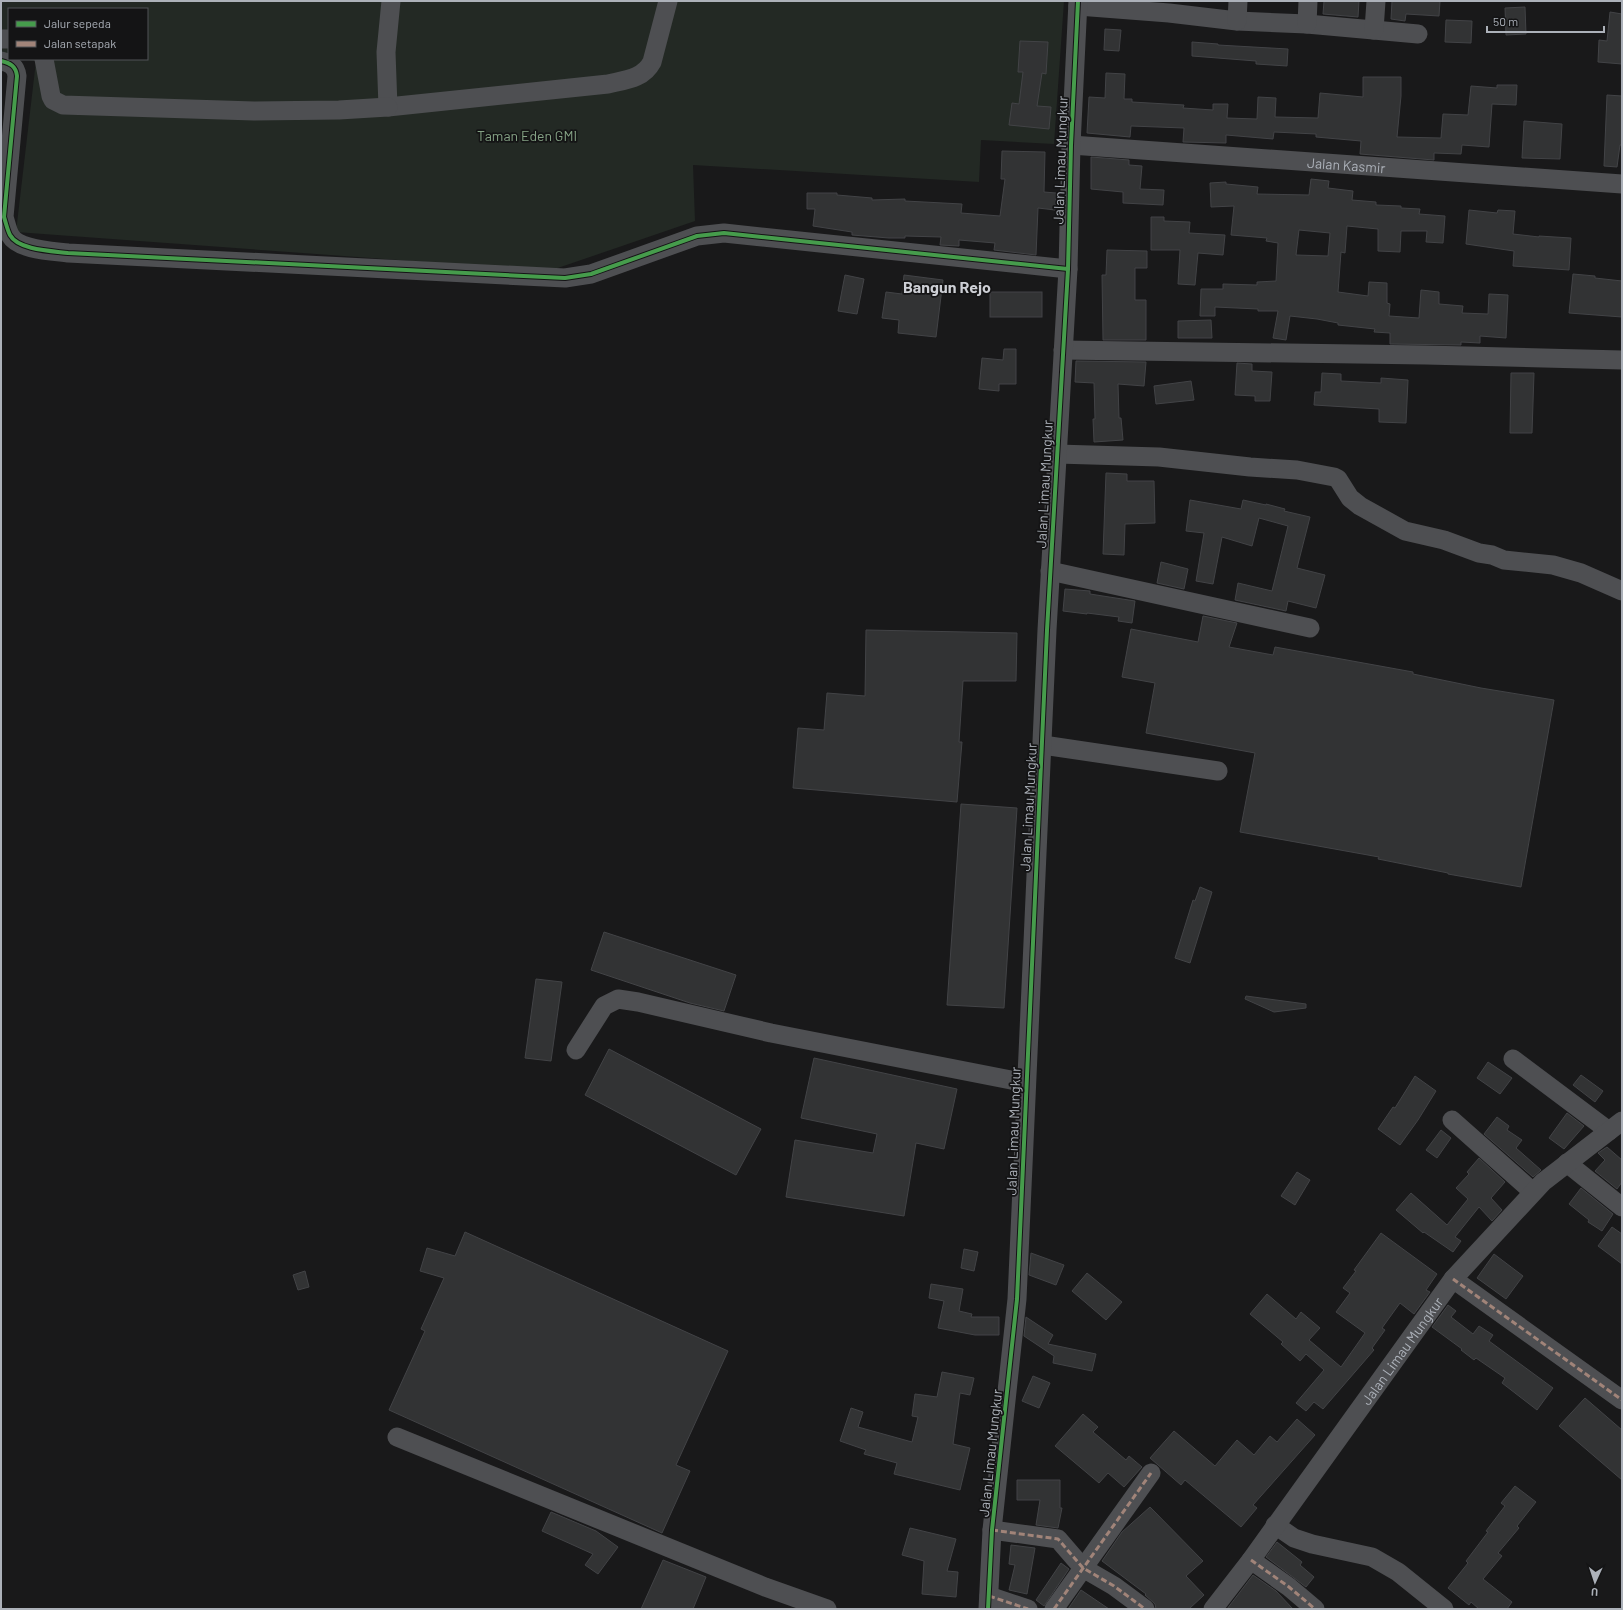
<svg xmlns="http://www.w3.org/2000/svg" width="1623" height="1610" font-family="Barlow,sans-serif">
	<rect width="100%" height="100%" fill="#19191a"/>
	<path fill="#232924" d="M1 1H1064L1054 144 981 140 979 182 693 165 695 221 549 271 16 232 36 61 21 59H147V9H9V58L1 57Z"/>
	<g fill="#323334" stroke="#424346" fill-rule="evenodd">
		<path d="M1324 1H1359L1358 17 1323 14Z"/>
		<path d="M1392 1H1440L1439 16 1406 14 1405 21 1391 19Z"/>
		<path d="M1525 7 1526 34 1506 35 1505 8Z"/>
		<path d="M1610 12 1622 14V64L1598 62 1599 40 1607 41Z"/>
		<path d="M1446 20 1472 21 1471 43 1445 42Z"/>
		<path d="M1105 29 1121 30 1119 51 1104 50Z"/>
		<path d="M1020 41 1048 42 1046 74 1042 73 1037 106 1051 107 1049 129 1009 125 1012 103 1019 104 1023 72H1018Z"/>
		<path d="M1192 42 1218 44V45L1288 49 1287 66 1256 64V61L1192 56Z"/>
		<path d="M1106 73 1125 74 1124 99H1132V102L1184 105 1183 108 1213 110V104H1228L1227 118 1257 119 1258 97 1276 98 1275 117 1318 118 1320 93 1363 97V77H1401V96L1397 137 1441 138 1443 114 1468 115 1471 86 1497 88V85H1517L1516 105 1492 104 1489 147 1462 145 1461 154 1434 153V160L1360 154 1361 141 1316 137V134L1274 132 1273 139 1226 135V143L1183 142 1184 128 1131 126 1130 137 1087 133 1089 97 1105 98Z"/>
		<path d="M1607 95 1622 96V145H1620L1617 167 1604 166Z"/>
		<path d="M1524 121 1562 124 1560 159 1522 158Z"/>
		<path d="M1002 151 1045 152 1044 192 1056 193 1055 210 1038 208 1036 255 994 250 995 243 959 240V246L940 245 941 237 905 236V238H889L852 235V232L813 226 815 209H807V193H837V195L872 198V200L905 199V201L962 204 961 213 1000 216 1005 179H1001Z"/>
		<path d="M1091 157 1129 160V165L1142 166 1140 189 1164 190 1163 205 1123 203V192L1091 189Z"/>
		<path d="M1311 179 1329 181 1328 188 1353 191 1352 200 1376 202V205L1401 206V208L1420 209 1419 214 1445 216 1443 243 1426 242 1427 231H1401L1400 252 1378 251V229L1347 226 1345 253 1341 252 1338 292 1368 296 1369 282 1387 283V303L1390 304 1389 316 1419 318 1421 290 1439 292V304L1463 306 1462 313 1488 314 1489 294 1508 295 1506 338 1480 336V343L1461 342V345L1390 344V333L1374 332 1375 329 1338 325V323L1317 319 1290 316 1286 340 1273 338 1278 311H1258V309L1215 307V316H1200L1201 289H1223V284L1257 285V282L1276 281 1278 243 1266 241 1267 238 1231 235 1234 206 1211 207 1210 183 1226 182V184L1258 187 1257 194 1309 195ZM1299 230 1330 233 1328 256 1296 255Z"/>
		<path d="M1469 210 1497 213 1498 210 1515 211 1513 234 1539 237V236L1571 238 1569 270 1513 266 1514 251 1466 244Z"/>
		<path d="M1151 217H1164V221L1190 222 1189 233 1225 235 1223 255 1198 253 1195 285 1178 284 1180 250H1151Z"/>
		<path d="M1107 250 1147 251V268H1135V300H1146V340H1103L1102 275H1106Z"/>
		<path d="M1573 274 1595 276V278L1622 281V317L1569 313Z"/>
		<path d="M845 275 864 279 857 314 838 311Z"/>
		<path d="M904 275 943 280 936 337 898 333 899 320 882 318 886 292 902 294Z"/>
		<rect x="990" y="292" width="52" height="25"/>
		<path d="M1211 320 1212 338H1178V321Z"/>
		<path d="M1004 349H1016V384H999V391L979 389 982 358 1003 360Z"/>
		<path d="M1076 361 1146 362 1144 386 1118 384 1119 418H1121L1123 440 1094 442 1093 419H1095L1094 383 1075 382Z"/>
		<path d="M1237 363 1252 364V371L1272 372 1270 401H1255V396L1235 395Z"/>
		<path d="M1322 373 1341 374V381L1381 383V378L1408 380 1406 423 1379 422V409L1314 405 1315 392H1321Z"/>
		<path d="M1511 373H1534L1532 433H1510Z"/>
		<path d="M1191 381 1194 400 1156 404 1154 386Z"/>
		<path d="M1106 473 1127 474V481H1154L1155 523 1125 524 1124 555 1103 554Z"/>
		<path d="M1190 500 1241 509 1243 500 1266 505V504L1285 509 1284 511 1310 517 1297 568 1325 575 1316 608 1288 601 1286 611 1235 600 1238 583 1272 591 1288 526 1259 518 1252 546 1222 537 1213 584 1196 581 1204 533 1186 531Z"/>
		<path d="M1161 562 1188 569 1184 589 1157 583Z"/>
		<path d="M1065 589 1090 591V594L1135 601 1132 623 1118 621 1119 617 1087 613V614L1063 611Z"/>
		<path d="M1203 616 1237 623 1229 647 1273 655 1275 647 1413 672V674L1481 688 1554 700 1521 887 1448 874V873L1378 859 1379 857 1240 832 1255 753 1146 733 1155 683 1122 677 1131 629 1198 642Z"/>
		<path d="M866 630 1017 633 1016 681H963L959 742H962L957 802 793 788 798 728 824 730 827 693 865 696Z"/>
		<path d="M961 804 1017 808 1004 1008 947 1005Z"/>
		<path d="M1200 887 1212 892 1190 963 1175 958 1193 900 1195 901Z"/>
		<path d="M604 932 736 975 724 1011 690 1003 591 970Z"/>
		<path d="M536 979 562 982 551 1061 525 1058Z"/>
		<path d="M1246 996 1306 1004V1008L1274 1012 1245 999Z"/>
		<path d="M609 1049 761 1129 736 1175 585 1095Z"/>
		<path d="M814 1058 957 1089 944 1149 916 1143 904 1216 786 1197 795 1140 873 1153 877 1134 801 1118Z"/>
		<path d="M1488 1062 1512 1078 1500 1094 1477 1078Z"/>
		<path d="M1581 1075 1603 1091 1595 1102 1573 1085Z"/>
		<path d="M1415 1076 1436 1091 1418 1120 1400 1145 1378 1129 1393 1107 1395 1108Z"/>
		<path d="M1567 1113 1584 1126 1564 1149 1549 1138Z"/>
		<path d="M1497 1117 1509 1126 1507 1130 1522 1140 1516 1148 1541 1170 1533 1177 1484 1134Z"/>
		<path d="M1441 1130 1451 1138 1437 1158 1426 1150Z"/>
		<path d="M1607 1147 1622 1160V1182L1617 1189 1595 1171 1605 1160 1598 1153Z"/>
		<path d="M1479 1158 1505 1182 1491 1198 1502 1210 1492 1221 1479 1207 1455 1237 1461 1241 1453 1252 1424 1232 1423 1233 1396 1210 1411 1193 1447 1225 1468 1199 1456 1188 1469 1174 1467 1172Z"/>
		<path d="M1297 1172 1310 1180 1295 1205 1281 1196Z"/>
		<path d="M1581 1188 1613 1214 1602 1231 1588 1222 1589 1220 1569 1204Z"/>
		<path d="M1612 1227 1622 1234V1264L1598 1246Z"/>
		<path d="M465 1232 728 1351 676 1465 690 1471 662 1533 389 1410 425 1331 421 1329 444 1278 420 1271 427 1248 455 1256Z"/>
		<path d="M1381 1233 1437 1274 1426 1290 1430 1292 1414 1314 1400 1303 1382 1328 1385 1330 1372 1348 1374 1350 1323 1409 1314 1402 1306 1411 1296 1403 1324 1370 1306 1354 1300 1361 1281 1344 1283 1342 1250 1314 1267 1294 1296 1319 1301 1312 1320 1328 1309 1340 1341 1367 1365 1333 1336 1312 1350 1293 1343 1288 1356 1271 1354 1270Z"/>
		<path d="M964 1249 978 1252 974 1271 961 1268Z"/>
		<path d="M1031 1253 1064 1265 1056 1285 1029 1275Z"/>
		<path d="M1494 1254 1523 1276 1506 1299 1477 1278Z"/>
		<path d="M305 1271 309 1287 298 1290 293 1275Z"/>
		<path d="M1087 1273 1122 1302 1106 1320 1072 1291Z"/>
		<path d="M931 1284 963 1289 959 1311 972 1314 971 1317H999V1335H975L938 1328 944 1301 929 1298Z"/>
		<path d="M1448 1305 1456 1311 1451 1317 1473 1334 1479 1326 1493 1335 1489 1341 1553 1388 1537 1410 1502 1383 1505 1378 1476 1358 1474 1360 1461 1350 1462 1349 1432 1327Z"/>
		<path d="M1026 1317 1053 1335 1048 1344 1096 1354 1092 1371 1053 1363 1054 1356 1024 1336Z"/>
		<path d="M942 1372 974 1378 970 1395 960 1393 953 1444 970 1448 960 1490 894 1474 897 1463 864 1454 866 1450 840 1441 851 1408 863 1412 858 1427 912 1442 918 1417 912 1416 915 1394 937 1397Z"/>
		<path d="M1033 1376 1050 1383 1039 1408 1022 1401Z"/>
		<path d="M1585 1398 1622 1430V1480L1559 1426Z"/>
		<path d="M1083 1414 1098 1427 1093 1432 1126 1460 1129 1456 1142 1467 1124 1487 1108 1473 1099 1483 1055 1446Z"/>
		<path d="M1297 1419 1315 1435 1253 1505 1257 1508 1241 1527 1185 1480 1181 1485 1150 1458 1174 1431 1215 1466 1237 1440 1254 1455 1270 1436 1277 1442Z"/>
		<path d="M1017 1480H1060V1508H1062L1058 1528 1036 1525 1040 1500H1017Z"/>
		<path d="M1515 1486 1536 1502 1517 1526 1519 1528 1498 1553 1502 1556 1483 1579 1512 1602 1507 1609H1479L1471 1602 1469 1605 1448 1588 1468 1563 1466 1561 1488 1532 1486 1531 1505 1506 1501 1503Z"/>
		<path d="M1150 1507 1203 1561 1186 1576 1204 1595 1189 1609H1156L1155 1604 1145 1595 1146 1594 1102 1561 1122 1532Z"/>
		<path d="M551 1512 596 1531 618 1547 598 1574 585 1565 593 1554 542 1531Z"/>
		<path d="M910 1528 956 1539 947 1571 958 1572 956 1597 922 1594 924 1561 902 1555Z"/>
		<path d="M1277 1542 1302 1562 1300 1565 1314 1577 1306 1587 1266 1557Z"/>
		<path d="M1011 1545 1035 1548 1027 1594 1009 1590 1015 1565 1009 1564Z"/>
		<path d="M663 1560 706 1577 693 1609H641Z"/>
		<path d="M1061 1563 1069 1569 1044 1606 1036 1600Z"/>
		<path d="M1253 1575 1276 1591 1293 1609H1227Z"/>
		<path d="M1081 1590 1109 1609H1068Z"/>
	</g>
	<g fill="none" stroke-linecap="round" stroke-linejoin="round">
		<g stroke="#4e4f52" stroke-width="19">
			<path d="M391 1 386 52 388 107 608 84C625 80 643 79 652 62L668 1"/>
			<path d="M1078 6 1169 13 1237 21 1307 24 1418 34"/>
			<path d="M1237 21 1238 1"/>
			<path d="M1307 24 1308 1"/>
			<path d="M1374 30 1376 1"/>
			<path d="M1 39H9"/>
			<path d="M44 59 51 96 53 100 63 105 254 111 339 110 388 107"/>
			<path d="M1 61C10 63 16 66 17 76L4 217C6 223 7 229 10 235 18 250 52 251 68 253L565 278 591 274 697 236 724 233 1068 269"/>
			<path id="s1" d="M1071 145 1622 184"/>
			<path d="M1063 350 1426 355 1622 360"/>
			<path d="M1057 454 1159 457 1250 467 1297 470 1334 477 1338 479 1350 498 1360 506 1405 531 1444 540 1479 553 1492 555 1504 560 1553 565 1581 573 1622 591"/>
			<path d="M1050 571 1310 628"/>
			<path d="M1043 745 1218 771"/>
			<path d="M576 1050 604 1006 618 999 638 1002 771 1033 1026 1083"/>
			<path d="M1513 1059 1609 1131"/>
			<path d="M1452 1120 1533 1192"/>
			<path d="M1567 1163 1622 1207"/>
			<path d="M1453 1279 1622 1400"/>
			<path d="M397 1437 765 1587 827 1609"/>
			<path d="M1275 1525 1294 1538 1312 1544 1372 1557 1398 1572 1444 1609"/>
			<path d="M992 1530 1058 1539 1083 1568 1114 1586 1145 1609"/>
			<path d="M1251 1560 1289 1587 1315 1609"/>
			<path d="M989 1596 1028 1609"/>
			<path d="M988 1609 992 1530 1017 1299 1047 630 1068 269 1071 145 1078 1"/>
			<path d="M1054 1609 1151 1473"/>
			<path id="s2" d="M1213 1609 1251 1560 1453 1279 1543 1182 1622 1121"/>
		</g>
		<g stroke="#a18479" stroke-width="3" stroke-dasharray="6 3" stroke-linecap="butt">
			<path d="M1453 1279 1622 1400"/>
			<path d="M992 1530 1058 1539 1083 1568 1114 1586 1145 1609"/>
			<path d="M1251 1560 1289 1587 1315 1609"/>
			<path d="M989 1596 1028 1609"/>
			<path d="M1054 1609 1151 1473"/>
		</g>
		<defs>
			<g id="cycleway">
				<path d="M1 61C10 63 16 66 17 76L4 217C6 223 7 229 10 235 18 250 52 251 68 253L565 278 591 274 697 236 724 233 1068 269"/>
				<path d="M988 1609 992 1530 1017 1299 1047 630 1068 269 1071 145 1078 1"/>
			</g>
		</defs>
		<use href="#cycleway" stroke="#141415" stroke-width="6"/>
		<use href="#cycleway" stroke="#469c4c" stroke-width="4"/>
	</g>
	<g text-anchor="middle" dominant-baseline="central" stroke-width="3.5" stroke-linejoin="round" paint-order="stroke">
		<g font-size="14" fill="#85a285" stroke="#141415">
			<text x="527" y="135">Taman Eden GMI</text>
		</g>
		<g font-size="14" fill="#acb1b9" stroke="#141415">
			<text transform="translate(1060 160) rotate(-88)">Jalan Limau Mungkur</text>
			<text stroke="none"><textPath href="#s1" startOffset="276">Jalan Kasmir</textPath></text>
			<text transform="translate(1044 484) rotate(-87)">Jalan Limau Mungkur</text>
			<text transform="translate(1028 807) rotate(-87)">Jalan Limau Mungkur</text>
			<text transform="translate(1013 1131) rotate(-88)">Jalan Limau Mungkur</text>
			<text stroke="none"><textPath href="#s2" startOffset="320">Jalan Limau Mungkur</textPath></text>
			<text transform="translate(990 1453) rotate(-84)">Jalan Limau Mungkur</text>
		</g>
		<g font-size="16" font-weight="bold" fill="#cdcfd5" stroke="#141415">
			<text x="947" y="286">Bangun Rejo</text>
		</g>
	</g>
	<rect width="1623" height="1610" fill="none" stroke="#acb1b9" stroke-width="4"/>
	<rect x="8" y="8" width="140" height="52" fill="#141415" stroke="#515357"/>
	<rect x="16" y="21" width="20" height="6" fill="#469c4c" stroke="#515357"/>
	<text x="44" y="28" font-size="12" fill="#acb1b9">Jalur sepeda</text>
	<rect x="16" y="41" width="20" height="6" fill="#a18479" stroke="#515357"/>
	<text x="44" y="48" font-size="12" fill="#acb1b9">Jalan setapak</text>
	<g transform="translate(1595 1582) rotate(183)" stroke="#141415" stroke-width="3" paint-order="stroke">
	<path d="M0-3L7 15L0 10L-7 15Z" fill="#acb1b9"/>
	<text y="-6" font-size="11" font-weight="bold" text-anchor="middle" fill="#acb1b9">U</text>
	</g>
	<path d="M1487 26v6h117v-6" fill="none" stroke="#acb1b9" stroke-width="2"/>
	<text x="1493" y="26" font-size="12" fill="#acb1b9" stroke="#141415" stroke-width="3" paint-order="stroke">50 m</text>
</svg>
